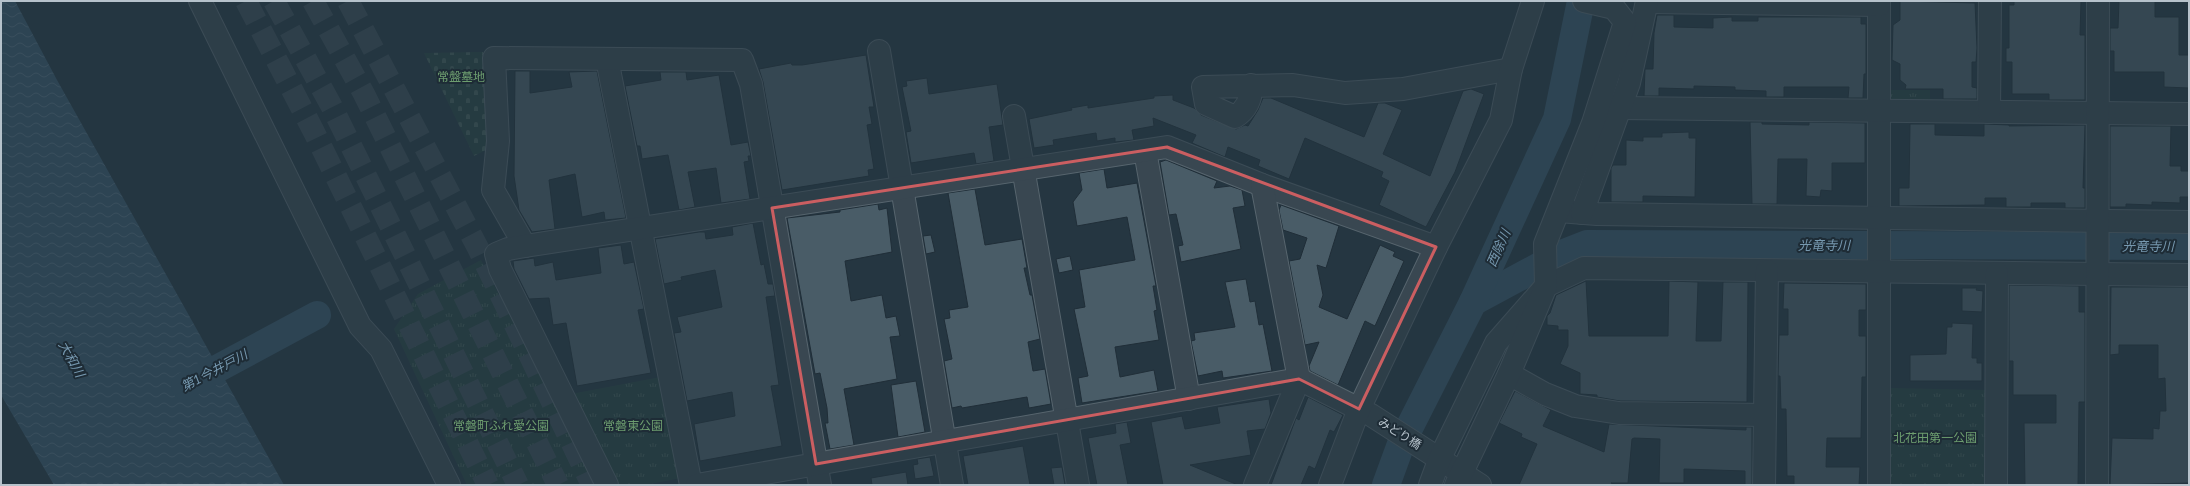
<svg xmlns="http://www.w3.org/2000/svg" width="2190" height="486" font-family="Lato,'Noto Sans JP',sans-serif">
	<defs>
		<pattern id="grass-tufts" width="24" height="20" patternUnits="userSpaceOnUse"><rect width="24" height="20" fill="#274240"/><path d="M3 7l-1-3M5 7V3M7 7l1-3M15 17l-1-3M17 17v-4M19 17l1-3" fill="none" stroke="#445c5a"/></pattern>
		<pattern id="cemetery-stones" width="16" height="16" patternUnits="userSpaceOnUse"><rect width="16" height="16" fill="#274240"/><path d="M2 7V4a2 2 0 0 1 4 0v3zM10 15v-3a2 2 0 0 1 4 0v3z" fill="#445c5a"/></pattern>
		<pattern id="water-waves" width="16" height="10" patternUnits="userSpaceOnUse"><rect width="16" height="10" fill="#385569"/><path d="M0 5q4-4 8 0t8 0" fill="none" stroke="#536c7d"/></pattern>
	</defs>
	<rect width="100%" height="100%" fill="#253641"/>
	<g fill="url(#grass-tufts)">
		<path d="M1888 90H1930V103L1892 104 1888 99Z"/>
		<path d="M481 260 596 485H467L394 329 418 294Z"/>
		<path d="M666 376 681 478 644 485H617L571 394Z"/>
		<path d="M1887 388 1989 390V485H1887Z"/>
	</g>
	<path fill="url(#cemetery-stones)" d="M483 52 488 149 474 156 424 53Z"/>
	<path fill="url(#water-waves)" d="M1 1H15L57 80 284 485H54L1 395Z"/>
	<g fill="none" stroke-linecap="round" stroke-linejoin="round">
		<g stroke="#385569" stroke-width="28">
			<path d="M1473 302 1564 253 1587 244 2189 246"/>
			<path d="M185 386 317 315"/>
			<path d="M1386 485 1401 444 1473 302 1557 119 1581 1"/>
		</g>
	</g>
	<g fill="#495c67" stroke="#202e38">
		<path d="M1900 1 1975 3 1977 48 1976 62H1972V87L1977 88V99H1943V89H1905L1906 85 1900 80V64L1892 60 1893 25 1900 20Z"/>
		<path d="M2014 1H2081L2080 35H2085V100H2049V94H2012V62H2006V48H2009V5H2014Z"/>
		<path d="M2119 1H2155V17H2179V55H2189V88L2164 87V72H2114V51H2110V28H2118Z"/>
		<path d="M1657 15H1674V27L1713 28V18L1732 17V21H1758V17H1861V24H1866V74H1864L1863 98H1848L1849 87H1784V97H1766V91L1735 90V87L1694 86V89L1659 88V96H1644L1645 69H1653L1654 33Z"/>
		<path d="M866 55 874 107H869L872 124 867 125 874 169 868 170 869 176 782 190 763 82 759 69 791 63 792 65H802Z"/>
		<path d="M515 71H530V93L572 87 569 72 597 71 626 218 605 220 604 212 582 217 575 174 549 180 555 229 532 232 519 210 514 176Z"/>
		<path d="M660 72H686L687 80 719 75 731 145 748 142 751 156H748L749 161 744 162 750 199 721 203 716 168 688 172 695 207 679 210 668 155 642 159 640 146H637L625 86 661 80Z"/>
		<path d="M927 78 929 94 997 84 1003 125 989 127 994 161 976 164 974 153 911 163 906 132 911 131 902 87 907 86 906 81Z"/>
		<path d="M1471 89 1484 94 1455 172 1426 227 1379 205 1389 181 1381 177 1383 172 1305 138 1289 179 1258 166 1260 160 1228 147 1225 157 1192 143 1196 135 1153 118 1154 126 1132 130 1134 140 1115 142V138L1097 141 1096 133 1053 140 1054 145 1034 148 1029 119 1072 110 1071 108 1088 105V108L1154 98V96L1173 95V100L1194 108 1201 115 1236 129 1245 125 1248 126 1258 110 1263 98H1271L1364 137 1378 103H1385L1402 110 1383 154 1430 176 1463 91Z"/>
		<path d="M1750 122H1762V124L1809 125V122L1865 123V163H1832V191L1821 190 1820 197 1806 196 1807 159H1778L1777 204H1752Z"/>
		<path d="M1910 124H1935V135L1984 136V124L2009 125V126L2085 125 2083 188H2085V208H2065V203H2031V207H2006V198H1985V205L1899 206V188H1909Z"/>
		<path d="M2110 126H2171L2170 166H2181V171H2189V197H2180V203L2152 202V205L2126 204V207H2110Z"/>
		<path d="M1689 132V138H1696L1695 197 1643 196V202H1611V168L1613 165H1626V140L1643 141V137H1662V133Z"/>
		<path d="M1166 160 1217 181 1214 188 1230 186 1242 190 1245 206 1233 208 1241 249 1181 262 1178 246 1183 245 1176 214 1169 215 1160 162Z"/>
		<path d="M1104 169 1107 188 1137 183 1156 286H1153L1157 310 1154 311 1159 340 1115 347 1120 377 1154 370 1158 391 1082 403 1078 378 1088 376 1074 309 1085 307 1079 270 1135 260 1127 217 1077 226 1073 202 1082 190 1079 173Z"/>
		<path d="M975 189 985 245 1022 239 1027 268H1024L1030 295H1032L1040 339 1028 342 1033 371 1045 369 1051 404 1029 408 1027 397 962 408 961 406 952 408 944 361 952 359 944 319 950 318 949 310 968 307 948 193Z"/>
		<path d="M878 204 879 210 887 208 892 252 845 261 851 301 882 295 886 318 896 316 900 336 890 337 897 379 844 389 854 445 830 449 825 423H828L827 408 820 373 815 374 787 218 840 212V210Z"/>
		<path d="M1281 205 1339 226 1326 268 1317 265 1323 295 1319 307 1347 319 1380 245 1395 252 1393 256 1404 261 1375 326 1365 321 1338 385 1310 371 1309 366 1319 342 1305 345 1289 261 1300 259 1307 238 1283 230 1279 210Z"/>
		<path d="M753 223 761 265 764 264 768 284H773L775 296 766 297 779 385 771 386 782 446 700 461 694 424 735 416 732 392 687 401 674 333 681 332 677 317 722 307 715 270 681 277 682 280 664 284 655 239 699 232H705L706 239 733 235 732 227Z"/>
		<path d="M931 235 935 252 926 254 923 236Z"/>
		<path d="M621 245 624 264 634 262 644 309 638 310 651 373 577 386 566 323 553 325 549 298 529 299 514 269 513 261 534 258 535 266 553 262 556 280 601 273 598 248Z"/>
		<path d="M1070 256 1073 270 1059 273 1056 259Z"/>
		<path d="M1246 279 1250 302 1255 301 1259 325 1263 324 1272 371 1223 378 1222 371 1198 376 1191 341 1195 340 1194 333 1235 327 1225 282Z"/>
		<path d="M1586 281 1589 336H1668L1669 281 1698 282 1696 341H1721L1723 282H1748L1747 402 1620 401 1597 397V395L1580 394V373L1560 364 1568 346V330H1558V326L1547 325V316L1550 313 1556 295Z"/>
		<path d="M1784 283 1866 284V310H1859V336H1866V377H1862L1861 438H1827L1826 467H1860L1859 485H1794V476H1787L1786 409H1781L1780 376H1778L1779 335H1788V309H1783Z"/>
		<path d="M2009 285 2079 286V312H2085V402H2079L2078 485H2025L2024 423H2056V395H2013V361H2009Z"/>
		<path d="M2111 287H2189V483L2110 485 2112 438 2153 439V428L2159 429 2160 411H2166L2165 378 2158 379V345H2119V354L2110 355Z"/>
		<path d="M1962 288H1977L1976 290 1983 291 1982 312 1962 311Z"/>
		<path d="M1952 323 1973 324 1972 358H1977V363H1982V381H1910V355L1946 354 1947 327H1952Z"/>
		<path d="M916 381 925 432 898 437 891 385Z"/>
		<path d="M1515 391 1551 410 1543 426 1604 452 1609 424 1746 430V427H1752V485H1745V471L1684 469V483H1659L1660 439 1634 438 1632 439 1628 483H1611L1616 485H1519L1537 444 1521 437 1522 434 1499 423Z"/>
		<path d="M1308 397 1343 415 1334 432 1330 430 1315 469 1309 466 1301 485H1271L1296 418 1299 420Z"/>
		<path d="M1269 399 1271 413 1265 429 1247 431 1251 455 1190 465 1238 485H1163L1151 422 1182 416 1185 429 1220 423 1217 407Z"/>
		<path d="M1127 422 1131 443 1120 445 1128 485H1097L1088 438 1116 433 1115 424Z"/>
		<path d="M1023 446 1030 485H968L963 456Z"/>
		<path d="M930 457 934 476 915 479 913 465 918 464 917 459Z"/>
		<path d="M1062 467 1065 485H1054L1051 468Z"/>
		<path d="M906 472 908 485H872L871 478Z"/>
	</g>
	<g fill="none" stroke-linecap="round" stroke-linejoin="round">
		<g stroke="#3b4b56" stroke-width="22" stroke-dasharray="22 11" stroke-linecap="butt">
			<path d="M246 1 314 132 488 485"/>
			<path d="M274 1 332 107 518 485"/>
			<path d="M313 1 364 94 558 485"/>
			<path d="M348 1 478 248 592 485"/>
		</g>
		<defs>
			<g id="minor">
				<path d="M200 1 360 326 381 349 449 485"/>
				<path d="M1879 1V485"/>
				<path d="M1647 2 1879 5"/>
				<path d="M879 51 952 485"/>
				<path d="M607 59 691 485"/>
				<path d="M1251 85C1252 99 1246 110 1235 117L1206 104 1203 87 1293 85 1345 93 1403 89 1511 69"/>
				<path d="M1621 108 2189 114"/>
				<path d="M1989 112 1990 1"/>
				<path d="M1014 116 1078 485"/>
				<path d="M1145 151 1189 399"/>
				<path d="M1559 211 1597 214 2189 222"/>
				<path d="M1582 213 1629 83 1647 1"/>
				<path d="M525 246 493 190 498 141 494 58 742 60 751 84 820 485"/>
				<path d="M1509 374 1545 394 1575 406 1619 413 1765 415"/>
				<path d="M607 485 500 269 496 254 508 249 525 246 1167 147 1262 185 1436 247"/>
				<path d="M697 485 1299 379 1371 415 1480 485"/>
				<path d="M1255 485 1299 379 1262 185"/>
				<path d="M1330 485 1359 409 1436 247 1501 120 1511 69 1533 1"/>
				<path d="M1430 485 1440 458 1496 343 1546 286 1584 268 2189 275"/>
				<path d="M1456 485 1509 374 1546 286 1545 244 1593 123 1625 22 1614 8 1584 1"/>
				<path d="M1764 485 1767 271"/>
				<path d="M1996 485 1997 273"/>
				<path d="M2097 485 2098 1"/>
			</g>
		</defs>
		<use href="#minor" stroke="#57656e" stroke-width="24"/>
		<use href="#minor" stroke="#394751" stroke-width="22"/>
	</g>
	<path d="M0 0H2190V486H0ZM1167 147 1436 247 1359 409 1299 379 816 464 772 208Z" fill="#253641" fill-opacity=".55" fill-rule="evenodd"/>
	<path fill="none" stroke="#cb5e61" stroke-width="3" stroke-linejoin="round" d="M1167 147 1436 247 1359 409 1299 379 816 464 772 208Z"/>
	<g text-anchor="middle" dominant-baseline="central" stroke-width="4" stroke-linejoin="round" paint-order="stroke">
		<g font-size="12" fill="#6d9d6f" stroke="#1e2c36">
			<text x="461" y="76">常盤墓地</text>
			<text x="501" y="425">常磐町ふれ愛公園</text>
			<text x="633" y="425">常磐東公園</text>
			<text x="1935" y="437">北花田第一公園</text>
		</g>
		<g font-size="12" fill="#b6c2cb" stroke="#1e2c36">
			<text transform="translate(1400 433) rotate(32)">みどり橋</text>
		</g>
		<g font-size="13" font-style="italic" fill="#7698af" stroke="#1e2c36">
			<text x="1824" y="245">光竜寺川</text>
			<text x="2148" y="246">光竜寺川</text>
			<text transform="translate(1498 248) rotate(-66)">西除川</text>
			<text transform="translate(72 359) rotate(61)">大和川</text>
			<text transform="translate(214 370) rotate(-28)">第1今井戸川</text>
		</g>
	</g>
	<rect width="2190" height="486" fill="none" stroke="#b6c2cb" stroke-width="4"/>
</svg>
